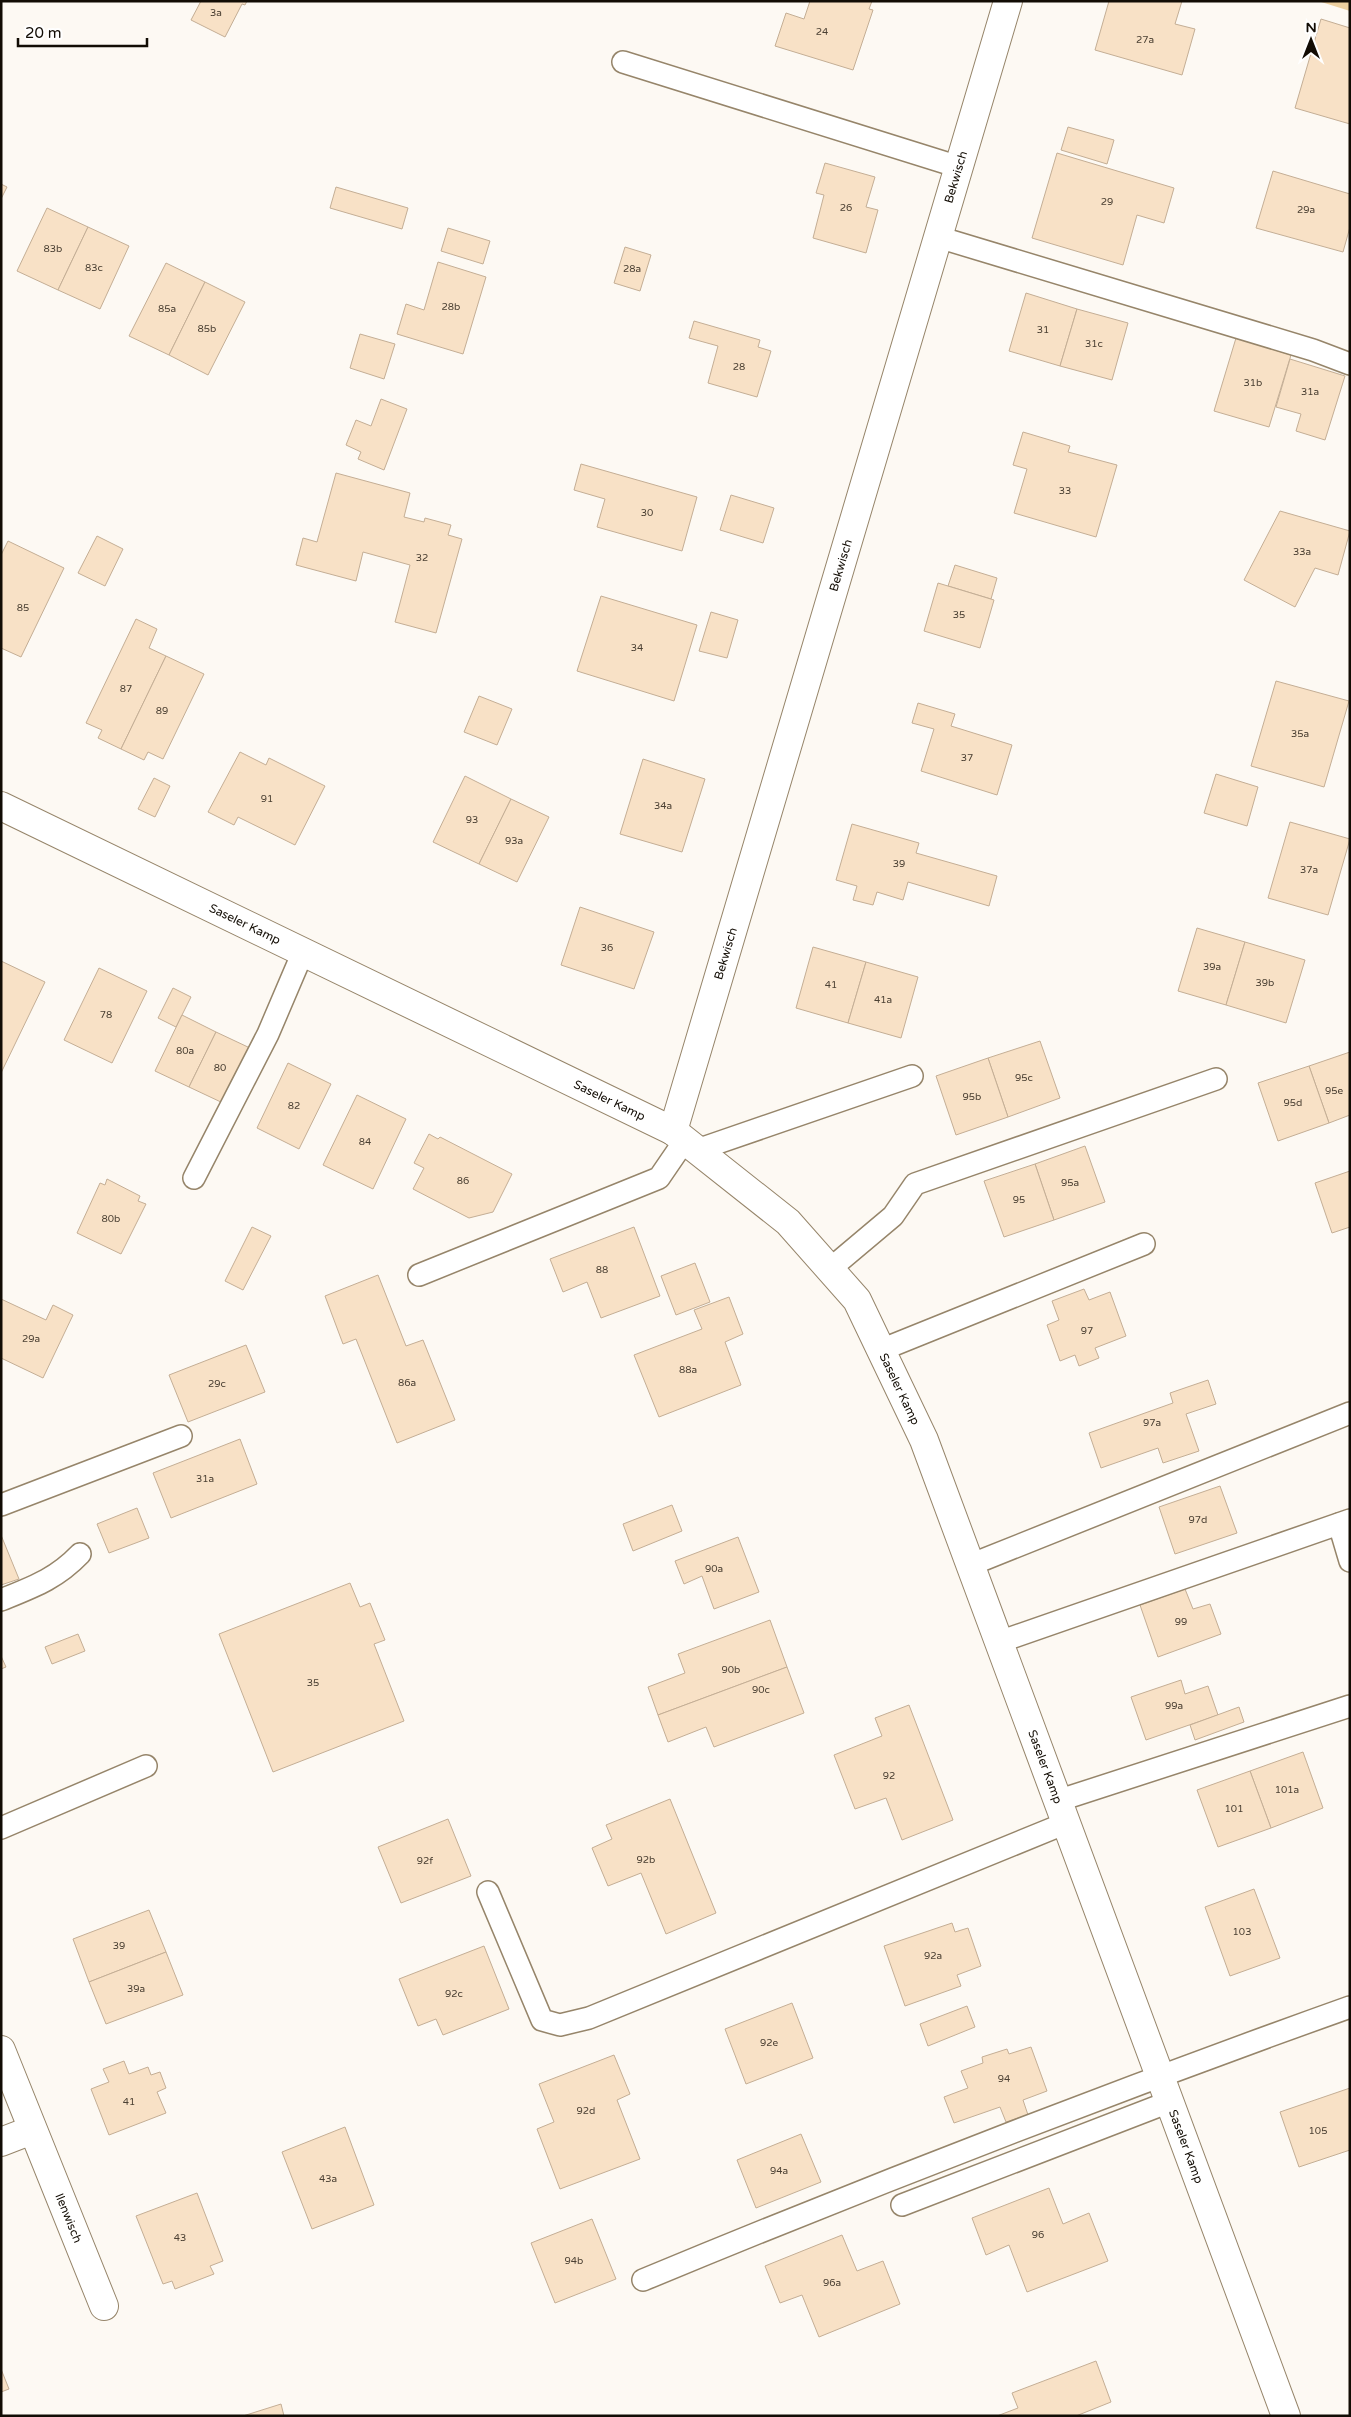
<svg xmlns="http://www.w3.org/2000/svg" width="1351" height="2417" font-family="'Varela Round',sans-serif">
	<rect width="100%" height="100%" fill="#fdf9f3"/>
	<path fill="#eccf9f" d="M1318 1H1350V11Z"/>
	<g fill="#f8e1c6" stroke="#c4ae95">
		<path d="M201 1H247L245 5 242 4 225 37 191 20Z"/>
		<path d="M810 1H872L869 9 873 10 853 70 775 46 786 13 804 19Z"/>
		<path d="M1109 1H1182L1175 24 1195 29 1182 75 1095 50Z"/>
		<path d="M1321 19 1350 28V124L1295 108Z"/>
		<path d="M1068 127 1114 140 1107 164 1061 150Z"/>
		<path d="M1057 153 1174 188 1164 223 1137 215 1123 265 1032 238Z"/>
		<path d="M825 163 875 177 866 207 878 210 866 253 813 238 824 195 816 193Z"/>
		<path d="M1273 171 1350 194V227L1343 252 1256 228Z"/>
		<path d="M1 184 7 187 1 199Z"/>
		<path d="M336 187 408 208 402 229 330 208Z"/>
		<path d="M47 208 88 227 58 290 17 271Z"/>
		<path d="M88 227 129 246 100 309 58 290Z"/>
		<path d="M448 228 490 241 483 264 441 251Z"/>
		<path d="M625 247 651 255 640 291 614 283Z"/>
		<path d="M438 262 486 277 463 354 397 334 406 304 424 310Z"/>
		<path d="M166 263 205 282 169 355 129 336Z"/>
		<path d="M205 282 245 302 208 375 169 355Z"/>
		<path d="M1026 293 1077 309 1060 366 1009 351Z"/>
		<path d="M1077 309 1128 323 1112 380 1060 366Z"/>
		<path d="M694 321 760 340 758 347 771 351 757 397 708 383 718 346 689 338Z"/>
		<path d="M360 334 395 344 384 379 350 368Z"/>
		<path d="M1236 338 1291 355 1269 427 1214 411Z"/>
		<path d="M1290 359 1345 376 1325 440 1296 431 1301 414 1276 407Z"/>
		<path d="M381 399 407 409 384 470 358 459 361 452 346 445 356 420 371 426Z"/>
		<path d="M1023 432 1070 446 1068 452 1117 465 1096 537 1014 513 1027 469 1013 465Z"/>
		<path d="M581 464 697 497 682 551 597 527 605 499 574 490Z"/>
		<path d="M336 473 410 493 404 517 424 522 425 518 451 525 448 535 462 539 436 633 395 622 410 565 363 552 356 581 296 565 303 538 317 542Z"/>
		<path d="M731 495 774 508 763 543 720 530Z"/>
		<path d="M1280 511 1350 531 1338 575 1315 568 1295 607 1244 580Z"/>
		<path d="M97 536 123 549 105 586 78 573Z"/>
		<path d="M8 541 64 568 21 657 1 648V555Z"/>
		<path d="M955 565 997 578 991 599 948 586Z"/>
		<path d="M938 583 994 600 980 648 924 631Z"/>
		<path d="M601 596 697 625 674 701 577 671Z"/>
		<path d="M711 612 738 620 727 658 699 651Z"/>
		<path d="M136 619 157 629 149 648 166 656 121 749 98 738 102 730 86 723Z"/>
		<path d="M166 656 204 674 163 759 148 752 144 760 121 749Z"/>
		<path d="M1276 681 1349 701 1324 787 1251 766Z"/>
		<path d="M479 696 512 709 497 745 464 732Z"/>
		<path d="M918 703 955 714 951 726 1012 745 997 795 921 771 934 729 912 723Z"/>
		<path d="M240 752 266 765 269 758 325 786 295 845 238 817 234 825 208 812Z"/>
		<path d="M643 759 705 779 682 852 620 834Z"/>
		<path d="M1216 774 1258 787 1247 826 1204 813Z"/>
		<path d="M465 776 511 799 479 864 433 842Z"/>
		<path d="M154 778 170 786 155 817 138 809Z"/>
		<path d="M511 799 549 817 517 882 479 864Z"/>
		<path d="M1290 822 1350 839 1328 915 1268 898Z"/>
		<path d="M852 824 919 843 916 853 997 876 989 906 908 882 903 900 877 892 873 905 853 900 857 886 836 880Z"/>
		<path d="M580 907 654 932 634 989 561 965Z"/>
		<path d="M1197 928 1245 942 1226 1005 1178 991Z"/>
		<path d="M1245 942 1305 960 1286 1023 1226 1005Z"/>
		<path d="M813 947 866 962 848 1023 796 1008Z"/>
		<path d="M1 961 45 982 1 1073Z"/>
		<path d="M866 962 918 977 901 1038 848 1023Z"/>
		<path d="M99 968 147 991 112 1063 64 1040Z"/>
		<path d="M173 988 191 997 176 1027 158 1018Z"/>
		<path d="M182 1015 216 1032 189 1087 155 1071Z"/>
		<path d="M216 1032 250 1048 223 1103 189 1087Z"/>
		<path d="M1040 1041 1060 1098 1008 1117 988 1058Z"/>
		<path d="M1350 1052V1115L1329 1123 1309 1066Z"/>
		<path d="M988 1058 1008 1117 956 1135 936 1076Z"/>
		<path d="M288 1063 331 1084 299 1149 257 1128Z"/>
		<path d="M1309 1066 1329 1123 1278 1141 1258 1083Z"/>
		<path d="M357 1095 406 1119 373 1189 323 1165Z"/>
		<path d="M429 1134 438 1139 440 1137 512 1174 493 1212 469 1218 413 1189 424 1168 414 1163Z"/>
		<path d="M1085 1146 1105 1202 1054 1220 1035 1164Z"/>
		<path d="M1035 1164 1054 1220 1004 1237 984 1181Z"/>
		<path d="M1350 1171V1227L1332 1233 1315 1183Z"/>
		<path d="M107 1179 140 1196 138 1201 146 1204 121 1254 77 1233 100 1183 105 1185Z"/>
		<path d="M252 1227 271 1236 243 1290 225 1281Z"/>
		<path d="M634 1227 660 1296 601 1318 587 1282 563 1292 550 1259Z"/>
		<path d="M695 1263 710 1302 676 1315 661 1276Z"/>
		<path d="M378 1275 406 1346 423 1340 455 1420 397 1443 356 1339 343 1344 325 1296Z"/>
		<path d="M1084 1289 1089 1300 1110 1292 1126 1336 1095 1348 1099 1358 1079 1366 1075 1355 1060 1361 1047 1325 1059 1320 1052 1301Z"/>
		<path d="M729 1297 743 1334 725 1342 741 1385 659 1417 634 1355 702 1329 694 1310Z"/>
		<path d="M1 1299 46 1320 53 1305 73 1315 43 1378 1 1358Z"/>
		<path d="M246 1345 265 1392 188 1422 169 1375Z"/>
		<path d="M1208 1380 1216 1404 1186 1414 1199 1451 1163 1463 1158 1448 1101 1468 1089 1433 1173 1403 1170 1393Z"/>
		<path d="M240 1439 257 1484 171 1518 153 1473Z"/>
		<path d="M1220 1486 1237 1533 1175 1554 1159 1507Z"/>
		<path d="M672 1505 682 1531 633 1551 623 1524Z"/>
		<path d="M137 1508 149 1538 109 1553 97 1524Z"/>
		<path d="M1 1535 19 1579 1 1585Z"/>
		<path d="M738 1537 759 1592 714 1609 702 1576 684 1584 675 1561Z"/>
		<path d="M350 1583 360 1607 370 1603 385 1640 374 1644 404 1721 273 1772 219 1634Z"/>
		<path d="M1185 1589 1193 1609 1210 1604 1221 1634 1158 1657 1140 1605Z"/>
		<path d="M770 1620 787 1667 658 1715 648 1687 685 1673 678 1654Z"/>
		<path d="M78 1634 85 1651 52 1664 45 1647Z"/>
		<path d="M1 1656 6 1667 1 1669Z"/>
		<path d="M787 1667 804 1713 714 1747 706 1727 668 1742 658 1715Z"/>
		<path d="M1181 1680 1185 1694 1208 1686 1218 1715 1146 1740 1131 1697Z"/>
		<path d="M909 1705 953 1820 902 1840 886 1798 855 1809 834 1755 882 1736 875 1718Z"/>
		<path d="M1239 1707 1244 1722 1195 1740 1190 1725Z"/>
		<path d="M1303 1752 1323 1808 1271 1828 1250 1771Z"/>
		<path d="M1250 1771 1271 1828 1218 1847 1197 1790Z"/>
		<path d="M670 1799 716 1913 666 1934 641 1873 608 1886 592 1848 612 1839 606 1825Z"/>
		<path d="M448 1819 471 1876 401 1903 378 1847Z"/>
		<path d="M1254 1889 1280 1958 1230 1976 1205 1907Z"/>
		<path d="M149 1910 166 1952 89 1982 73 1939Z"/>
		<path d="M952 1923 955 1932 968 1928 981 1966 957 1975 961 1986 905 2006 884 1946Z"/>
		<path d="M484 1946 509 2009 443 2035 436 2019 418 2026 399 1979Z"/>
		<path d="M166 1952 183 1995 106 2024 89 1982Z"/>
		<path d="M792 2003 813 2058 746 2084 725 2029Z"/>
		<path d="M967 2006 975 2027 928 2046 920 2024Z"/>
		<path d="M1031 2047 1047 2091 1023 2100 1028 2115 1006 2122 1000 2107 954 2123 944 2097 968 2088 961 2071 983 2063 982 2057 1007 2049 1009 2054Z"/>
		<path d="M614 2055 630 2094 617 2100 640 2159 560 2189 537 2129 554 2122 539 2084Z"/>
		<path d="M124 2061 129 2074 148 2067 151 2075 160 2072 166 2088 157 2092 166 2113 109 2135 91 2089 109 2082 103 2069Z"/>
		<path d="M1350 2088V2150L1299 2167 1280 2112Z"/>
		<path d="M345 2127 374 2205 312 2229 282 2152Z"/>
		<path d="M801 2134 821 2182 756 2208 737 2160Z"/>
		<path d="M1049 2188 1063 2224 1089 2213 1108 2261 1027 2292 1009 2245 986 2255 972 2218Z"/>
		<path d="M197 2193 223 2261 210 2266 214 2274 175 2289 172 2281 163 2284 136 2216Z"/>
		<path d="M592 2219 616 2279 555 2303 531 2243Z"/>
		<path d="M842 2235 857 2271 883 2261 900 2304 819 2337 802 2295 780 2303 765 2266Z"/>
		<path d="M1096 2361 1111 2402 1076 2416H997L1018 2408 1012 2393Z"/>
		<path d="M1 2369 9 2389 1 2392Z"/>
		<path d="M281 2404 284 2416H243Z"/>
	</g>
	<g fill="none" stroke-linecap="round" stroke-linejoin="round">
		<defs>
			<g id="service">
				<path d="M623 62 959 167"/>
				<path d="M938 237 1313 350 1350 364"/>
				<path d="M697 1150 912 1076"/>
				<path d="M194 1178 268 1034 303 952"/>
				<path d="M830 1269 893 1216 915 1184 1216 1079"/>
				<path d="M419 1275 659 1178 685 1140"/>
				<path d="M881 1350 1144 1244"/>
				<path d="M1 1505 181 1436"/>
				<path d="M1339 1524 1350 1561"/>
				<path d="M970 1565 1350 1413"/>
				<path d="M1 1600C33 1587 56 1579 80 1554"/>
				<path d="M999 1642 1350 1520"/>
				<path d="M1057 1801 1350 1706"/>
				<path d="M1 1828 146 1766"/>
				<path d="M488 1892 542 2020 560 2025 589 2018 1066 1823"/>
				<path d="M902 2205 1169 2102"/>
				<path d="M643 2280C877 2183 1112 2092 1350 2007"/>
			</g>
			<g id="minor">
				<path id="s1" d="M1 806 673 1131 788 1222 857 1300 924 1440 1286 2416"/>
				<path id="s2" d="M673 1131 1008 1"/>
				<path id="s3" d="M1 2050 104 2306"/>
				<path d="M1 2142 32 2130"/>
			</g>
		</defs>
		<use href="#service" stroke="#96856a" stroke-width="24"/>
		<use href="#minor" stroke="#96856a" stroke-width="30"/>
		<use href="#service" stroke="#fff" stroke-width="21"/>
		<use href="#minor" stroke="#fff" stroke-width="28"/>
	</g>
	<g text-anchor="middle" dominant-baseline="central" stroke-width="4.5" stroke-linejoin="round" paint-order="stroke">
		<g font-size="10" fill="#4c4134">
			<text x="216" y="13">3a</text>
			<text x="822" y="32">24</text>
			<text x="1145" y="40">27a</text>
			<text x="1107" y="202">29</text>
			<text x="846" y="208">26</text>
			<text x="1306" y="210">29a</text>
			<text x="53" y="249">83b</text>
			<text x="94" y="268">83c</text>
			<text x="632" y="269">28a</text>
			<text x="451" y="307">28b</text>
			<text x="167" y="309">85a</text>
			<text x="207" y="329">85b</text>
			<text x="1043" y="330">31</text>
			<text x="1094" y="344">31c</text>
			<text x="739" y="367">28</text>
			<text x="1253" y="383">31b</text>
			<text x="1310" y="392">31a</text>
			<text x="1065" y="491">33</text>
			<text x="647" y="513">30</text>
			<text x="1302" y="552">33a</text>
			<text x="422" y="558">32</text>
			<text x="23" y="608">85</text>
			<text x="959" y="615">35</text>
			<text x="637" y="648">34</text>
			<text x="126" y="689">87</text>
			<text x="162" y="711">89</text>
			<text x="1300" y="734">35a</text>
			<text x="967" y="758">37</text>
			<text x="267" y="799">91</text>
			<text x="663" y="806">34a</text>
			<text x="472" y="820">93</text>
			<text x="514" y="841">93a</text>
			<text x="899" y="864">39</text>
			<text x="1309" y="870">37a</text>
			<text x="607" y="948">36</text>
			<text x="1212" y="967">39a</text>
			<text x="1265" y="983">39b</text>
			<text x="831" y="985">41</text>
			<text x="883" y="1000">41a</text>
			<text x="106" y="1015">78</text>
			<text x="185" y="1051">80a</text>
			<text x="220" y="1068">80</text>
			<text x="1024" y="1078">95c</text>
			<text x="1334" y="1091">95e</text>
			<text x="972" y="1097">95b</text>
			<text x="1293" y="1103">95d</text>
			<text x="294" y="1106">82</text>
			<text x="365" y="1142">84</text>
			<text x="463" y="1181">86</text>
			<text x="1070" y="1183">95a</text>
			<text x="1019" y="1200">95</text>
			<text x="111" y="1219">80b</text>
			<text x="602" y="1270">88</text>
			<text x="1087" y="1331">97</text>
			<text x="31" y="1339">29a</text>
			<text x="688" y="1370">88a</text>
			<text x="407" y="1383">86a</text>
			<text x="217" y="1384">29c</text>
			<text x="1152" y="1423">97a</text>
			<text x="205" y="1479">31a</text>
			<text x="1198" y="1520">97d</text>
			<text x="714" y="1569">90a</text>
			<text x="1181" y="1622">99</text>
			<text x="731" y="1670">90b</text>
			<text x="313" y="1683">35</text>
			<text x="761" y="1690">90c</text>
			<text x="1174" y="1706">99a</text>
			<text x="889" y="1776">92</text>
			<text x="1287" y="1790">101a</text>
			<text x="1234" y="1809">101</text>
			<text x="646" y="1860">92b</text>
			<text x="425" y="1861">92f</text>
			<text x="1242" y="1932">103</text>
			<text x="119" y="1946">39</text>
			<text x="933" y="1956">92a</text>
			<text x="136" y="1989">39a</text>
			<text x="454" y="1994">92c</text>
			<text x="769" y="2043">92e</text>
			<text x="1004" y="2079">94</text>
			<text x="129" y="2102">41</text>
			<text x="586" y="2111">92d</text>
			<text x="1318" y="2131">105</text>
			<text x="779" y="2171">94a</text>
			<text x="328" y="2179">43a</text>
			<text x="1038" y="2235">96</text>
			<text x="180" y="2238">43</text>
			<text x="574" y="2261">94b</text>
			<text x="832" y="2283">96a</text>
		</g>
		<g font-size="12" fill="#120c04" stroke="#fff">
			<text stroke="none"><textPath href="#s2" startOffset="995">Bekwisch</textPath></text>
			<text stroke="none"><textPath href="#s2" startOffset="590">Bekwisch</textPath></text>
			<text stroke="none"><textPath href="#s1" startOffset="271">Saseler Kamp</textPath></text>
			<text stroke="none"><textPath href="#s2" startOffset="185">Bekwisch</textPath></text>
			<text stroke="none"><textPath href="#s1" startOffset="676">Saseler Kamp</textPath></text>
			<text stroke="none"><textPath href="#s1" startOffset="1096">Saseler Kamp</textPath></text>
			<text stroke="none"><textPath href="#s1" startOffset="1501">Saseler Kamp</textPath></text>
			<text stroke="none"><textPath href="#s1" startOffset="1906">Saseler Kamp</textPath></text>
			<text stroke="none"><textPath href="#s3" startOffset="181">Ilenwisch</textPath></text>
		</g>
	</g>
	<rect width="1351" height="2417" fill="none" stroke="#120c04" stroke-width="5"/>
	<g transform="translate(1311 40)" stroke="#ffffff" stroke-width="4" paint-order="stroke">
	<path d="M0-4L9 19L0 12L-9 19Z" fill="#120c04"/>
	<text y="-8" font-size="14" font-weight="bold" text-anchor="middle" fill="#120c04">N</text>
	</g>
	<path d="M18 38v8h129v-8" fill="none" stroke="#120c04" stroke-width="2.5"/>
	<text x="25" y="38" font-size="15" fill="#120c04" stroke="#ffffff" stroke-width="4" paint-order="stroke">20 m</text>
</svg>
